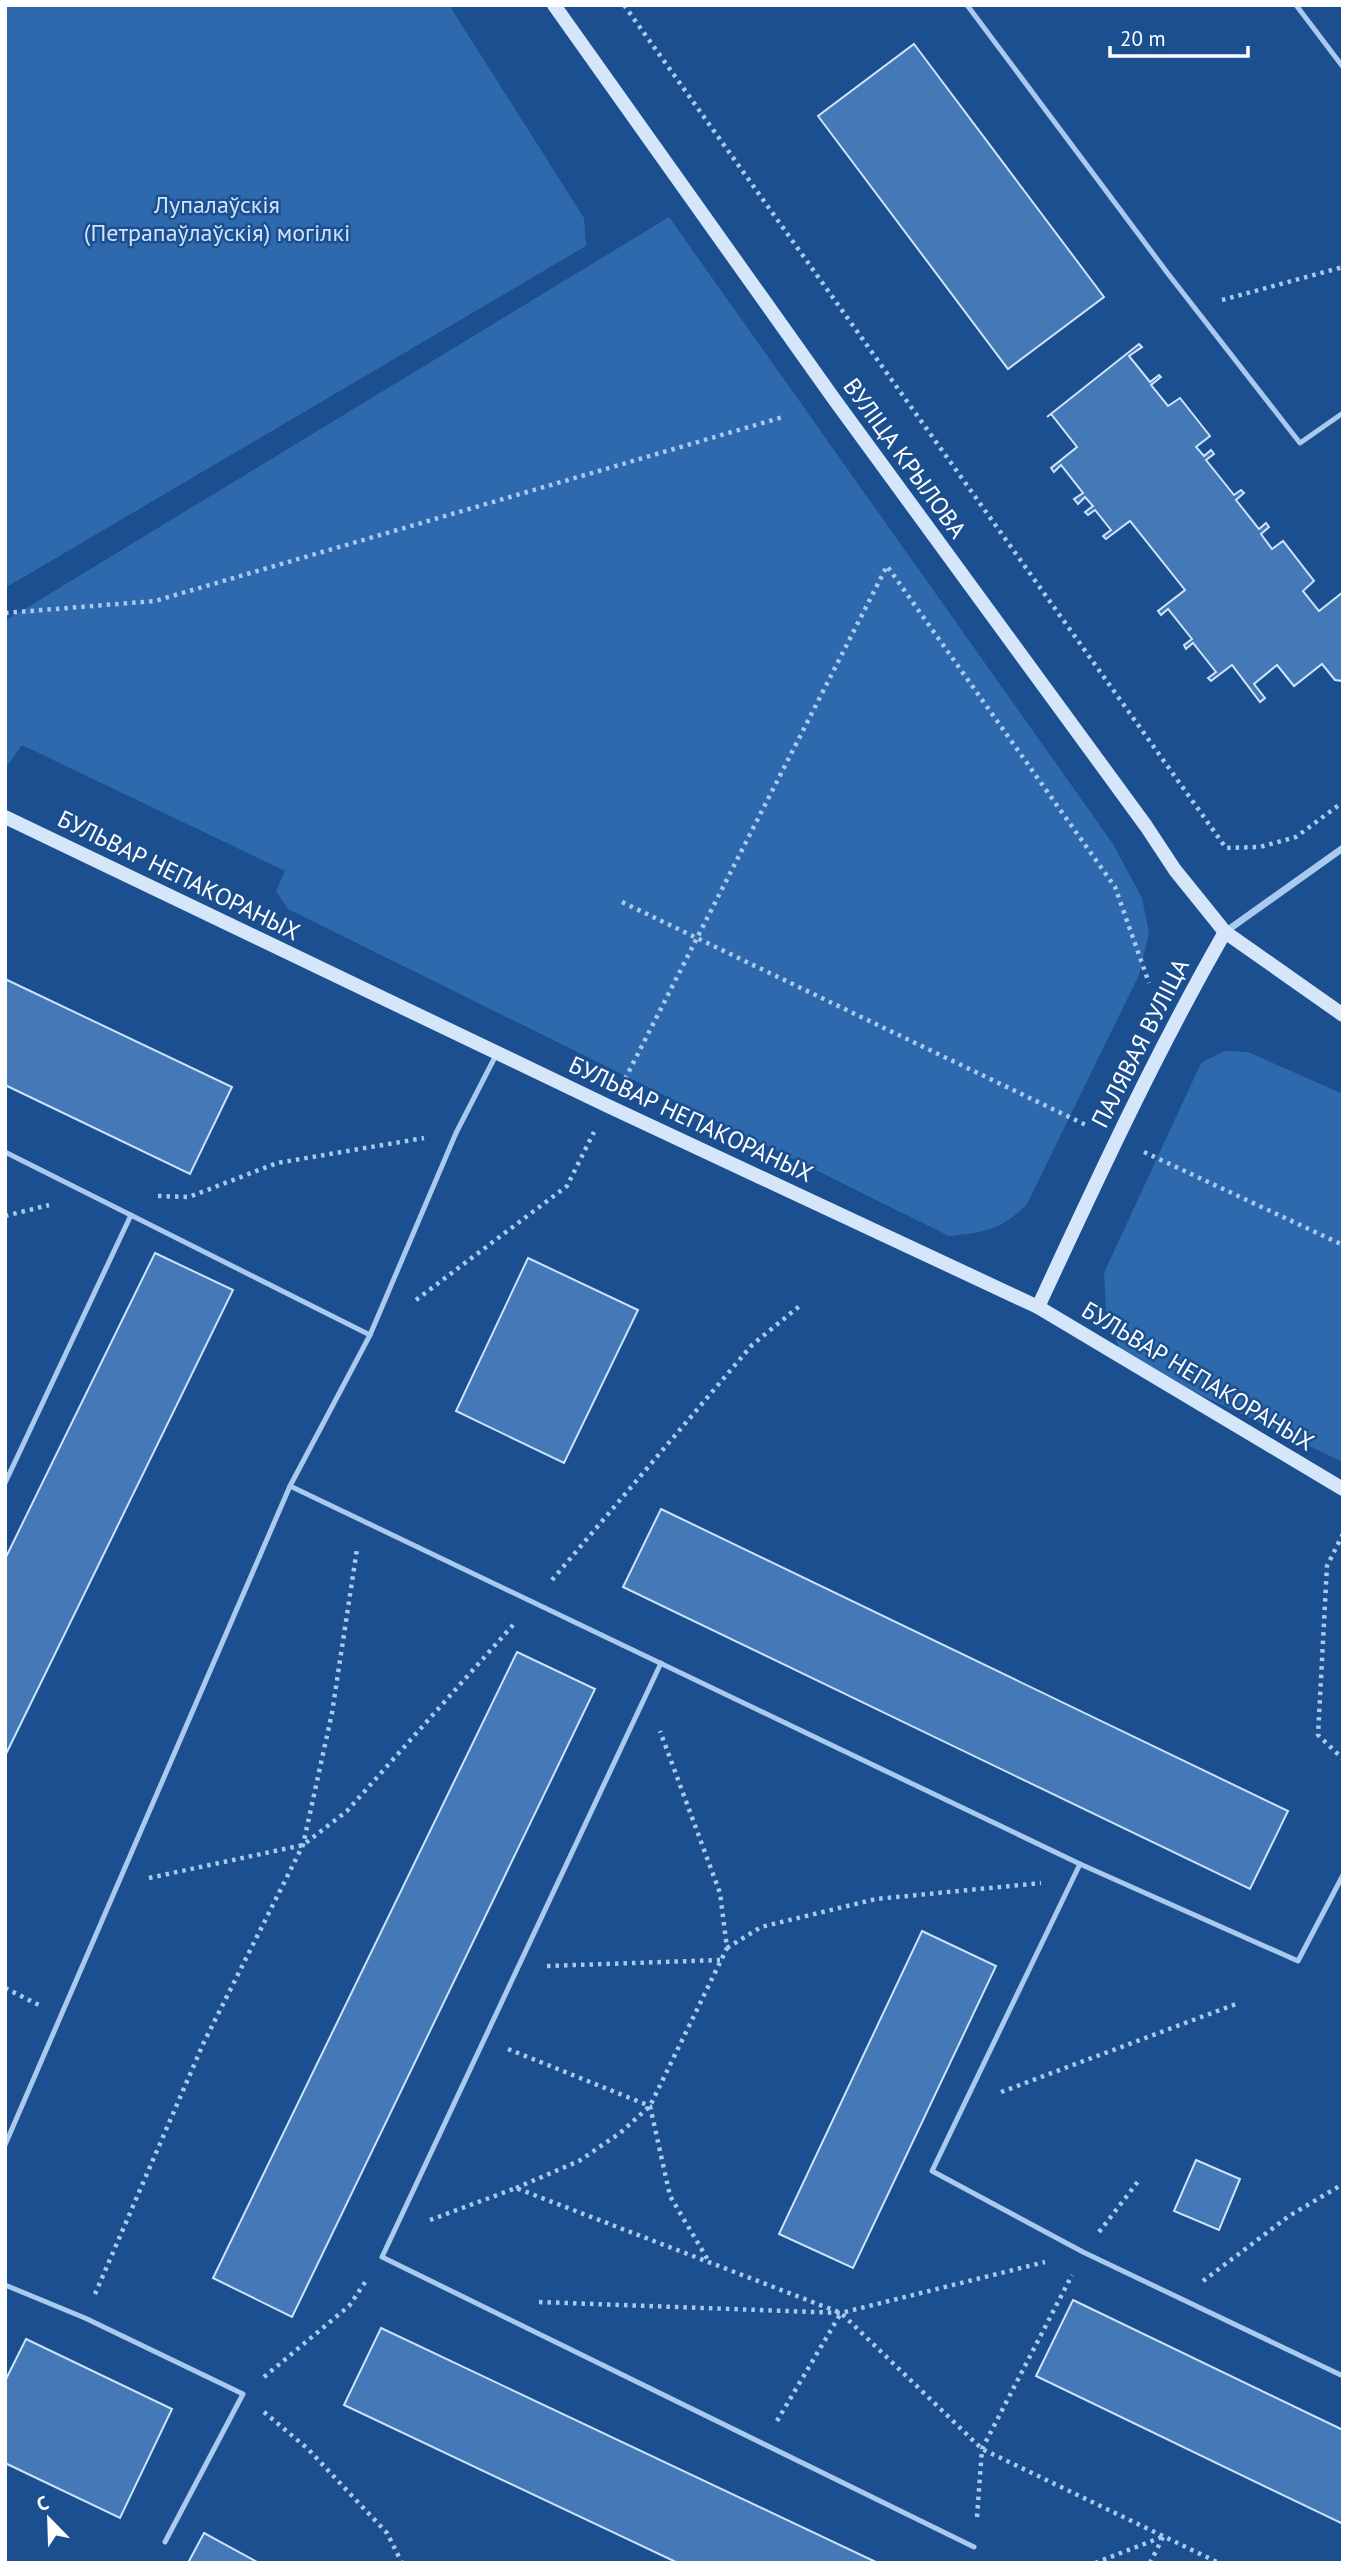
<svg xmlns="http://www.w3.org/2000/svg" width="1348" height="2568" font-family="'PT Sans',sans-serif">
	<rect width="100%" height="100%" fill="#1b4f8f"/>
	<g fill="#2e69ad">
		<path d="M5 5H449L584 218 586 246 5 588Z"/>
		<path d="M669 217 1113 844 1142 898 1149 933 1139 975 1026 1206C997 1231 986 1232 949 1236L288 909 276 891 285 871 22 745 5 769V621Z"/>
		<path d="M1224 1051 1248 1052 1343 1094V1462L1141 1367 1119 1348 1106 1312 1104 1273 1201 1063Z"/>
	</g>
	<g fill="#4478b7" stroke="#cfe3fa" stroke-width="2">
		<path d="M914 44 1104 297 1008 369 818 116Z"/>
		<path d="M1139 344 1142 347 1129 356 1150 382 1159 375 1161 377 1151 385 1168 406 1180 398 1210 436 1196 447 1204 456 1211 450 1214 454 1206 460 1234 495 1241 490 1244 493 1236 500 1259 529 1266 523 1269 527 1261 534 1272 549 1283 541 1314 581 1303 591 1319 611 1343 592V681L1335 680 1322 664 1294 686 1277 665 1254 684 1265 698 1260 702 1232 665 1211 681 1208 678 1216 672 1193 643 1186 649 1184 645 1192 639 1168 609 1161 615 1158 611 1185 590 1130 521 1106 539 1103 536 1111 530 1095 510 1088 515 1085 512 1093 506 1085 497 1078 504 1074 499 1083 493 1061 465 1054 472 1051 468 1077 447 1051 414 1047 417Z"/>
		<path d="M5 979 232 1087 190 1174 5 1085Z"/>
		<path d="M155 1253 233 1290 5 1756V1559Z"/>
		<path d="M528 1258 638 1310 564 1463 456 1411Z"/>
		<path d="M661 1509 1288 1811 1250 1889 623 1587Z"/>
		<path d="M517 1652 595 1689 292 2317 213 2278Z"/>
		<path d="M922 1931 996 1966 853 2268 779 2234Z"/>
		<path d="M1196 2160 1240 2179 1219 2230 1174 2211Z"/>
		<path d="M1073 2300 1343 2430V2524L1036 2376Z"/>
		<path d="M381 2328 878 2563H678L344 2405Z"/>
		<path d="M26 2339 172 2409 120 2518 5 2463V2381Z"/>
		<path d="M204 2533 259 2563H188Z"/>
	</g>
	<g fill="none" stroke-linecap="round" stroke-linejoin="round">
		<g stroke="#a9c9ee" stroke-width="4.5" stroke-dasharray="3.5 5" stroke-linecap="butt">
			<path d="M624 5 1226 848 1260 847 1296 837 1343 802"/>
			<path d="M1222 300 1343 267"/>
			<path d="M5 613 155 601 783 417"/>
			<path d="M622 902 1088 1126"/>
			<path d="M625 1079 887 566 1115 887 1149 983"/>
			<path d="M1144 1152 1343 1245"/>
			<path d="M158 1196 189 1197 277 1163 424 1138"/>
			<path d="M5 1216 49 1205"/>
			<path d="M416 1300 567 1186 594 1132"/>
			<path d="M1343 1534 1327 1566 1318 1735 1343 1759"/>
			<path d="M552 1580 752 1345 802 1304"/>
			<path d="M149 1878 303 1845 347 1811 514 1624"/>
			<path d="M727 1948 761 1927 876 1899 1041 1883"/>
			<path d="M547 1966 720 1960"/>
			<path d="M5 1988 39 2005"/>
			<path d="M508 2049 650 2106 670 2196 708 2260"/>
			<path d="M1001 2092 1236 2004"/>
			<path d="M516 2188 579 2161 620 2133 650 2106 727 1948 720 1893 660 1731"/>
			<path d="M430 2220 516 2188 841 2313 982 2449 1219 2563"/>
			<path d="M1099 2232 1140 2179"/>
			<path d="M1203 2281 1289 2216 1343 2184"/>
			<path d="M95 2294 204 2042 303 1845 332 1713 357 1549"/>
			<path d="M539 2302 841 2313 1045 2262"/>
			<path d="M264 2377 349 2306 368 2278"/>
			<path d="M264 2412 308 2449 387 2533 402 2563"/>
			<path d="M777 2421 841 2313"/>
			<path d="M977 2517 982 2449 1072 2275"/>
			<path d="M1095 2563 1162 2537"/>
			<path d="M1150 2563 1163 2537"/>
		</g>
		<g stroke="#a9c9ee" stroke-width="5">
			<path d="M967 5 1169 275 1300 443 1343 413"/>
			<path d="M1296 5 1343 67"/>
			<path d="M5 1152 370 1335"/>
			<path d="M5 1483 131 1215"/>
			<path d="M290 1486 1080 1864 1298 1961 1343 1875"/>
			<path d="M661 1663 382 2257 974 2547"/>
			<path d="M1080 1864 932 2171 1083 2252 1343 2376"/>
			<path d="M5 2145 290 1486 370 1335 456 1133 496 1055"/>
			<path d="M5 2285 85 2318 243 2394 165 2542"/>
		</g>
		<path stroke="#a9c9ee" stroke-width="7" d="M1225 932 1343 848"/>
		<g stroke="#d6e6fa" stroke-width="14">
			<path d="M554 5 834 399 1146 826 1175 870 1225 932 1343 1015"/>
			<path d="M5 817 608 1106 1038 1307 1343 1489"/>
			<path d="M1038 1307C1097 1180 1155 1054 1225 932"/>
		</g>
	</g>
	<g text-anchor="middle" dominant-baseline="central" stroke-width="5" stroke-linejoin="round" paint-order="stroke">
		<g font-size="24" fill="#cfe3fa" stroke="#1b4f8f">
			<text x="217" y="204">Лупалаўскія<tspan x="217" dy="28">(Петрапаўлаўскія) могілкі</tspan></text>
		</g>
		<g font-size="24" fill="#fff" stroke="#1b4f8f">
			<text transform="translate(905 458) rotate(54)">ВУЛІЦА КРЫЛОВА</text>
			<text transform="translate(179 875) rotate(26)">БУЛЬВАР НЕПАКОРАНЫХ</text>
			<text transform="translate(1140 1043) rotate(-63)">ПАЛЯВАЯ ВУЛІЦА</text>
			<text transform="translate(691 1119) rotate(25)">БУЛЬВАР НЕПАКОРАНЫХ</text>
			<text transform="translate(1198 1376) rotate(31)">БУЛЬВАР НЕПАКОРАНЫХ</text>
		</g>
	</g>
	<rect width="1348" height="2568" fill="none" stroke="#ffffff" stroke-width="14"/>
	<g transform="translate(49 2519) rotate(337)" stroke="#1b4f8f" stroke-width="5" paint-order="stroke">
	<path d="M0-5L12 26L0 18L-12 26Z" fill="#ffffff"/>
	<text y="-10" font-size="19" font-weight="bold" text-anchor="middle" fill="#ffffff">С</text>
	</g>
	<path d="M1110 46v10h138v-10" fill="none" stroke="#ffffff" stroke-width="3.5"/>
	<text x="1120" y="46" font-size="21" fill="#ffffff" stroke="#1b4f8f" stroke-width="5" paint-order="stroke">20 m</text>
</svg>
